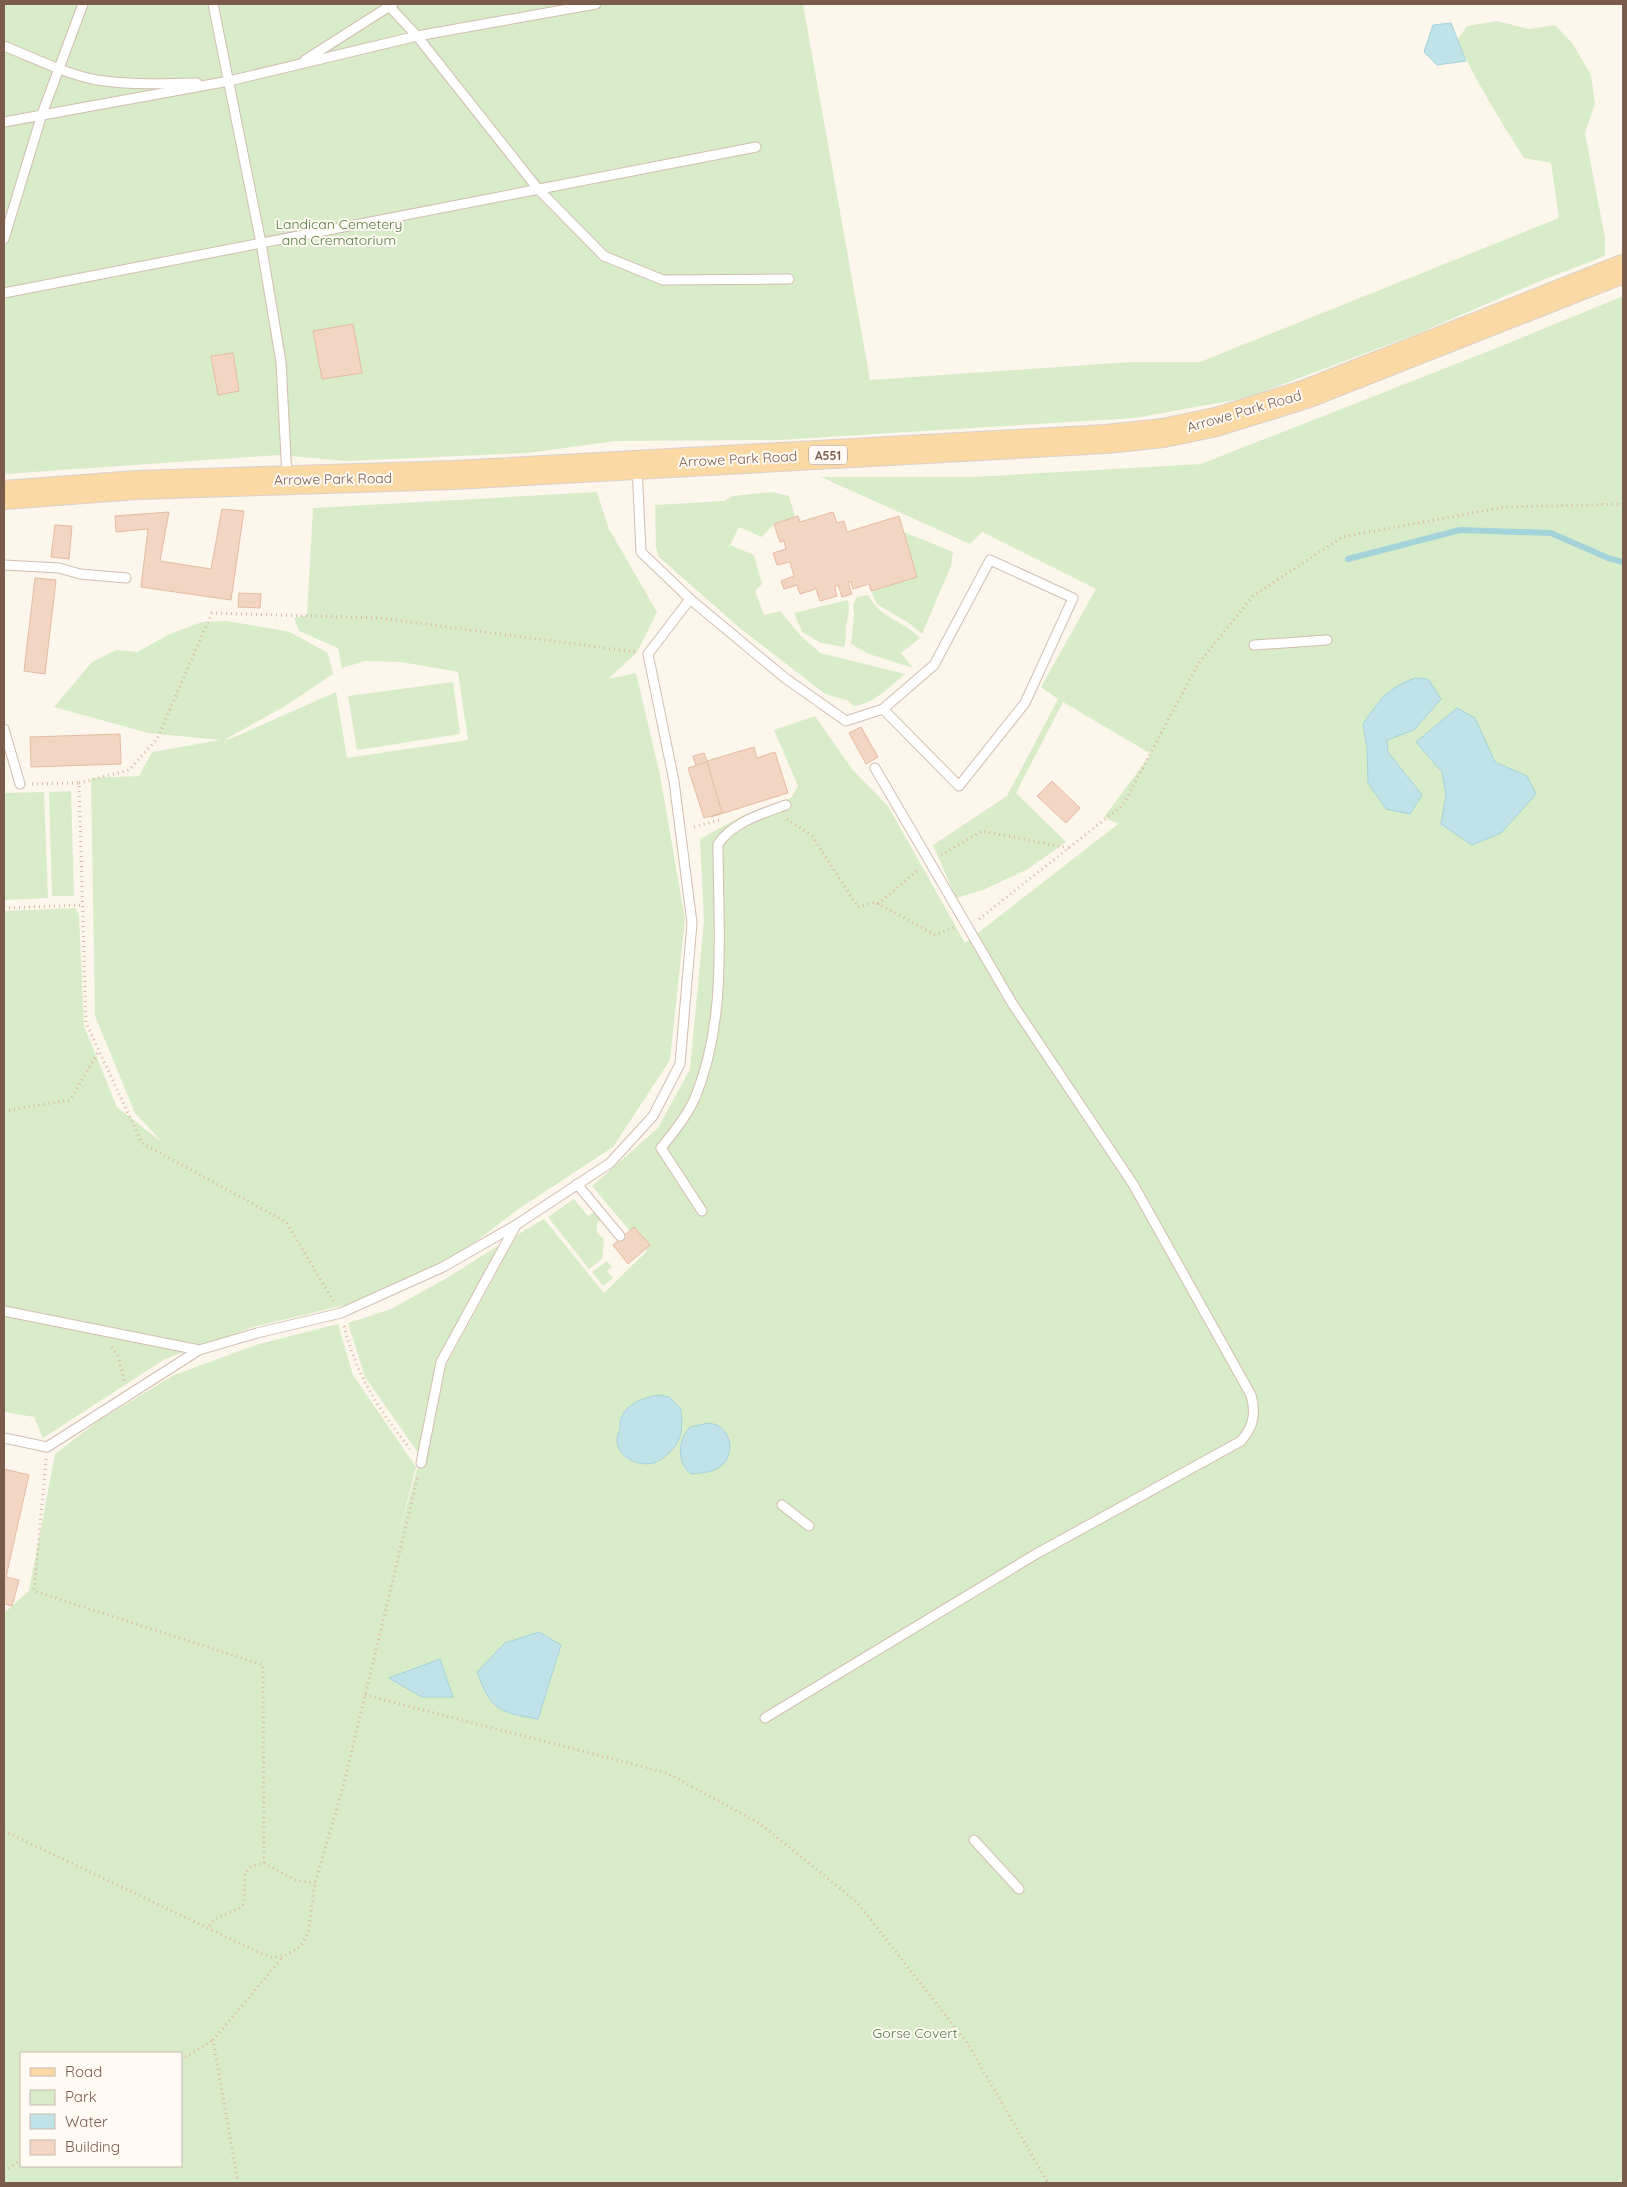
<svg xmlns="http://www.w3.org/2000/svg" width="1627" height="2187" font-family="Quicksand,sans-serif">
	<rect width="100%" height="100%" fill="#fdf6ec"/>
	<g fill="#d8ecc9" fill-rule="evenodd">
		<path d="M4 4H803L870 380 1131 362H1200L1559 218 1551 163 1524 158C1500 120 1476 82 1457 40L1467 26 1497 21 1529 29 1555 25 1573 44 1591 75 1595 104 1585 133 1605 238V256L1540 281 1419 333 1246 398 1135 418 779 440 615 441 528 453 345 461 279 455 4 474Z"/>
		<path d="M1623 296V2183H4V1613L29 1591 55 1454 98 1421 174 1375 259 1344 338 1324 353 1375 416 1467 398 1538 446 1365 517 1235 544 1219 604 1293 647 1251 592 1186 658 1128 690 1069 704 921 700 839 744 815 791 798 798 786 774 730 815 716 852 769 888 806 965 943 1118 824 1104 817 1151 754 1063 702 1016 793 1066 842 1028 869 983 890 956 898 933 845 1007 796 1058 699 1041 687 1096 589 982 532 970 544 821 477H974L1201 464 1504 345ZM21 2053H181V2166H21Z"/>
		<path d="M597 492 609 529 657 612 637 652 608 679 636 673 660 775 685 919 670 1060 613 1147 517 1210 465 1250 406 1280 345 1305 253 1327 165 1359 43 1438 34 1417 4 1412V911L75 908 79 915 84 1026 117 1107 163 1143 135 1113 95 1016 91 778 139 776 152 752 220 740 148 733 54 707 92 662 116 650 137 652 170 634 202 622 227 621 290 632 328 653 333 674 287 705 224 740 232 738 336 692 347 758 468 740 458 672 401 662 365 661 342 668 338 648 299 631 294 618 307 615 313 508Z"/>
		<path d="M772 492 789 496 795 517 774 524 762 537 739 527 730 545 754 555 762 584 755 591 764 615 780 611 800 635 820 653 905 674C889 687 874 704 853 706L849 701 825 694 741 629 659 557 656 547 655 505 724 501 733 496Z"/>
		<path d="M904 532 953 552 951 566 922 634 910 624 877 604 871 591 917 576Z"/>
		<path d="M868 595C880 618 902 620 920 638L901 653 913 668 869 654 851 644 854 616 853 605 857 597Z"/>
		<path d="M848 600C850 612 848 615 846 626 845 634 847 639 844 647L821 643 802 632 794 613Z"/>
		<path d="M453 682 460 734 357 750 348 696Z"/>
		<path d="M71 791 74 896H52L49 792Z"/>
		<path d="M44 792 48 898 4 900V793Z"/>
		<path d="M574 1199 588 1216 594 1212 601 1220 597 1224V1232L604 1240 602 1259 589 1269 548 1217Z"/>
		<path d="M501 1244 439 1361 419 1454 365 1377 348 1323 391 1309 447 1278Z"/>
		<path d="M607 1261 612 1267 607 1271 613 1278 603 1286 592 1272Z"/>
	</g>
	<g fill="#bfe3e8" stroke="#a5d3da">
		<path d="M1451 23 1466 61 1437 65 1424 52 1433 25Z"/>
		<path d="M1415 678 1428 679 1441 699 1414 730 1387 740 1388 752 1422 795 1410 814 1386 809 1368 783 1367 748 1363 724C1380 699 1386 689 1415 678Z"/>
		<path d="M1457 708 1475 718 1495 762 1527 776 1536 794 1501 833 1472 845 1441 824 1446 795 1442 772 1416 742Z"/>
		<path d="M659 1395 669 1397 681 1409C682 1421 683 1433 677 1443 673 1450 661 1461 654 1463 639 1467 617 1457 617 1440 617 1435 619 1433 620 1429 621 1425 619 1422 621 1418 627 1403 645 1397 659 1395Z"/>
		<path d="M708 1423C734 1425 738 1461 714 1470 707 1473 698 1473 691 1474 676 1461 678 1441 690 1427Z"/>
		<path d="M539 1632 561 1645 538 1719C498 1712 492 1711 477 1672L505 1643Z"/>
		<path d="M440 1659 453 1697H422L389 1678Z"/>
	</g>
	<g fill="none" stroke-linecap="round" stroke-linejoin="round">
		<path stroke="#a5d3da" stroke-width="6" d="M1348 559 1460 530 1551 533 1608 558 1623 562"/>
	</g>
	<g fill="#f3d5c3" stroke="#e6bba3">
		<path d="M353 324 362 373 322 379 313 331Z"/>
		<path d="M233 353 239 391 218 395 211 356Z"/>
		<path d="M222 509 244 511 231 600 141 587 148 529 116 532 115 516 169 512 160 561 211 569Z"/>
		<path d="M833 512 837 523 844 521 847 532 899 516 917 577 871 591 869 584 853 589 851 582H848L852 594 842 597 838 585 835 587 837 596 820 601 816 589 800 594 797 585 784 589 781 581 794 576 790 562 777 565 773 553 786 549 784 541 780 542 774 524 798 516 800 522Z"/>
		<path d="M55 525 72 526 69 559 51 557Z"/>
		<path d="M35 578 56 580 45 674 24 671Z"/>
		<path d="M239 593 261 594 260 608 238 607Z"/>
		<path d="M861 727 878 757 866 764 849 733Z"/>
		<path d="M120 734 121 764 31 767 30 737Z"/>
		<path d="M754 747 757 758 775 752 788 793 711 817 693 756 704 753 707 761Z"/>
		<path d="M707 762 722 813 704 818 688 768Z"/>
		<path d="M1052 781 1080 808 1066 823 1037 796Z"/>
		<path d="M634 1227 650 1245 628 1264 613 1245Z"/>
		<path d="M4 1469 29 1475 6 1577 19 1580 12 1606 4 1604Z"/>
	</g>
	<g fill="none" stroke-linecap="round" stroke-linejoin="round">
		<defs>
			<g id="service">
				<path d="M213 4 261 243 281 362 287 477"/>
				<path d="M387 4 417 36 538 189 604 256 663 280 789 279"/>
				<path d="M4 46C34 58 65 74 97 80 130 85 165 84 197 83"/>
				<path d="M305 60 393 4"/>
				<path d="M4 122 229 81 417 36 596 4"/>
				<path d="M4 239 42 114 83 4"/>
				<path d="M4 293 756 147"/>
				<path d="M4 565 59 568 80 574 126 578"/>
				<path d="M690 599 785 678 846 721 883 709 934 665 990 560 1073 598 1025 703 959 786 883 709"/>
				<path d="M1254 645 1327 640"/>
				<path d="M4 729 20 784"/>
				<path d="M577 1184 620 1236"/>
				<path d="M702 1211 661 1148C673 1133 687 1116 695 1098 728 1018 718 928 718 844 733 822 761 814 786 805"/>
				<path d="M4 1311 199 1350"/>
				<path d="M4 1438 47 1447 199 1350 257 1333 341 1313 443 1267 516 1225 610 1163 653 1116 680 1064 692 923 674 781 648 654 690 599 641 552 637 467"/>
				<path d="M421 1463 441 1362 516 1225"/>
				<path d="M782 1505 809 1526"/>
				<path d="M765 1718 1036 1554 1241 1441C1254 1426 1256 1413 1251 1395L1133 1184 1012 1003 875 768"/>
				<path d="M974 1840 1019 1889"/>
			</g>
			<path id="primary" d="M4 495 137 485 454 475 1106 439 1163 433 1216 422 1306 394 1623 269"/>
		</defs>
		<use href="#service" stroke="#d1beb0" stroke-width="11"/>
		<use href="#primary" stroke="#dad1cd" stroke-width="30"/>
		<g stroke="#d9b8a5" stroke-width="3" stroke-dasharray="1 4" stroke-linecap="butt">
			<path d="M79 783 129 770 157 739 212 613 380 618 635 652"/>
			<path d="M32 784 79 783 86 1023 142 1143 286 1222 334 1302"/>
			<path d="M787 819 812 836 858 907 875 902 935 935 954 928"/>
			<path d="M694 827 719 820"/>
			<path d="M941 855 982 831 1069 848"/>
			<path d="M878 904 919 869"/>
			<path d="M4 908 83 905"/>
			<path d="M979 919 1123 805 1198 664 1253 596 1342 537 1504 507 1623 504"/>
			<path d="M4 1111 70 1100 99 1051"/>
			<path d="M344 1326C358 1379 377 1406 410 1449"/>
			<path d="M112 1347 118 1356 125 1383"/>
			<path d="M46 1459 34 1591 263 1665 264 1863 252 1866 245 1873 244 1903 240 1908 214 1919 208 1928"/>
			<path d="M365 1695 667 1773 759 1823 857 1902 968 2044 1048 2183"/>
			<path d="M4 1831 258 1952 271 1957H283L301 1946 308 1933 315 1883 342 1791 418 1476"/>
			<path d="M264 1863 295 1880 315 1883"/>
			<path d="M181 2060 213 2040"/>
			<path d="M4 2171 21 2160"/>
			<path d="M238 2183 213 2040 283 1957"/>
		</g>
		<use href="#service" stroke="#fff" stroke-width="9"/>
		<use href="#primary" stroke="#fbd9a5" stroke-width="28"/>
	</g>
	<g text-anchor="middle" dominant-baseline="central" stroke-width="4" stroke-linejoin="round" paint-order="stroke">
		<rect fill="#fffaf3" stroke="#a28b7f" stroke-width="1" x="809" y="445.5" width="38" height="19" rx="4"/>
		<g font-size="12" font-weight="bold" fill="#7a5c4d">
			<text x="828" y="455">A551</text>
		</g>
		<g font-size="14" fill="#537a41" stroke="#fffaf3">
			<text x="339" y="224">Landican Cemetery<tspan x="339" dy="16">and Crematorium</tspan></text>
			<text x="915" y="2033">Gorse Covert</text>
		</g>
		<g font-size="14" fill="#7a5c4d" stroke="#fffaf3">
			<text transform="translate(1244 411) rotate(-16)">Arrowe Park Road</text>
			<text transform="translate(738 459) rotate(-3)">Arrowe Park Road</text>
			<text transform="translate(333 479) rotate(-1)">Arrowe Park Road</text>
		</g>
	</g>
	<rect width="1627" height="2187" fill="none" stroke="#7a5c4d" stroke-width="10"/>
	<rect x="20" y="2052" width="162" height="115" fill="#fffaf3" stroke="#cabbb1"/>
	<rect x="30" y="2068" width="25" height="8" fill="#fbd9a5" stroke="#cabbb1"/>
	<text x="65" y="2077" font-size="15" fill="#7a5c4d">Road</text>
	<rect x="30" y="2090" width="25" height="15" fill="#d8ecc9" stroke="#cabbb1"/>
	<text x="65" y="2102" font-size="15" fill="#7a5c4d">Park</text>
	<rect x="30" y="2114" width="25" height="15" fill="#bfe3e8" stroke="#cabbb1"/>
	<text x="65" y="2127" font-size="15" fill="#7a5c4d">Water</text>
	<rect x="30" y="2140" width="25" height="15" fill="#f3d5c3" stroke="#cabbb1"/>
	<text x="65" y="2152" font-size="15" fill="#7a5c4d">Building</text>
</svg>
